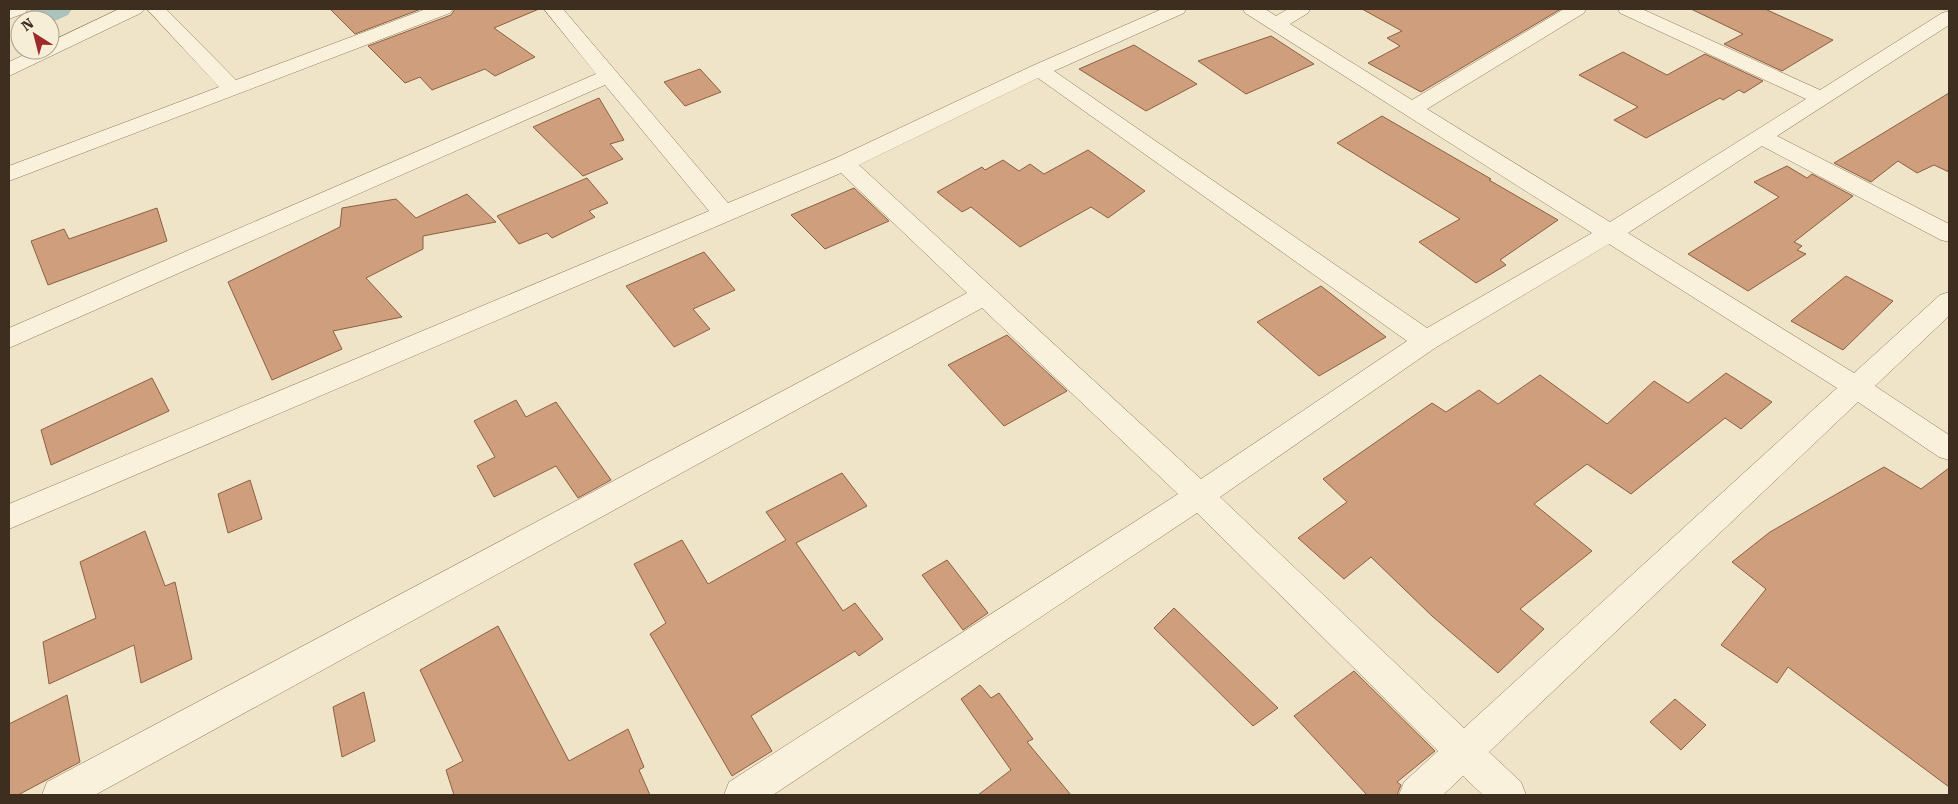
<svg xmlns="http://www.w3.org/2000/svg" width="1958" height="804" font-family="'Roboto Serif',serif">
	<rect width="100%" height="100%" fill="#f0e4c8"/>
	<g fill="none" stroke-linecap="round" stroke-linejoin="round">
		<path fill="#a9c4bc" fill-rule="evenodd" d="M34 9H72L68 15 50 23V20H20V22L19 20 23 14Z"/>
	</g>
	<g fill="#cf9f7d" stroke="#8d5f41">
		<path d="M330 9H421L355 34Z"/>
		<path d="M455 9H539L494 28 535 57 495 76 485 69 432 90 420 77 405 83 368 46 451 15Z"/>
		<path d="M1362 9H1561L1421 92 1368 63 1400 46 1387 38 1402 31Z"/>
		<path d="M1691 9H1765L1833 40 1782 71 1724 44 1743 34Z"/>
		<path d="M1271 36 1314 64 1246 94 1198 61Z"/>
		<path d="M1134 45 1197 84 1146 111 1079 69Z"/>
		<path d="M1623 52 1667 75 1705 54 1763 81 1744 93 1739 90 1723 100 1720 98 1646 138 1614 120 1638 107 1579 75Z"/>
		<path d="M700 69 721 92 685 106 664 82Z"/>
		<path d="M1949 93V172L1934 165 1917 173 1898 161 1871 182 1834 163Z"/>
		<path d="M599 98 624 140 610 144 623 159 583 176 533 127Z"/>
		<path d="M1382 116 1491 179 1489 180 1558 220 1500 260 1506 265 1476 283 1419 242 1460 219 1337 143Z"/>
		<path d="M1088 150 1145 191 1108 218 1091 207 1020 247 971 207 962 212 937 192 982 167 985 170 1003 160 1019 171 1030 164 1044 174Z"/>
		<path d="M1787 166 1807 178 1812 174 1853 196 1794 242 1802 246 1797 250 1806 254 1748 291 1688 254 1779 197 1754 182Z"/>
		<path d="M587 178 608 203 589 211 595 217 552 238 547 233 519 244 497 216Z"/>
		<path d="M854 188 889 221 825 249 791 215Z"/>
		<path d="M467 194 496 222 423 236V249L366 278 402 317 333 331 342 349 272 380 228 282 340 227 342 208 396 199 416 218Z"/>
		<path d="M157 208 167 241 48 285 31 241 64 229 69 239Z"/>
		<path d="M704 252 735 290 693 309 710 329 674 347 626 286Z"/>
		<path d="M1846 276 1893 301 1843 350 1791 321Z"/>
		<path d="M1321 286 1386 337 1319 376 1257 322Z"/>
		<path d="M1007 335 1067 391 1004 426 948 365Z"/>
		<path d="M1726 373 1772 402 1741 429 1725 418 1631 494 1587 464 1534 504 1592 551 1520 609 1544 629 1498 673 1432 616 1371 557 1344 579 1298 538 1347 502 1323 479 1432 403 1446 412 1479 390 1498 404 1540 375 1607 424 1654 381 1688 403Z"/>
		<path d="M152 378 169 411 51 465 41 430Z"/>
		<path d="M516 400 526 417 556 402 611 480 578 498 556 466 494 497 477 466 495 457 474 421Z"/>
		<path d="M1884 467 1921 489 1949 468V787L1788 667 1777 683 1721 645 1766 589 1732 562 1770 532Z"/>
		<path d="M842 473 867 506 796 543 843 611 855 603 883 639 859 656 855 651 751 716 772 751 732 776 650 634 666 623 634 564 682 540 708 584 786 540 766 512Z"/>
		<path d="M250 480 262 519 228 533 218 494Z"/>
		<path d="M145 531 165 586 175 582 192 659 141 683 134 645 49 684 43 642 96 618 80 562Z"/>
		<path d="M947 560 988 613 963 630 922 575Z"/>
		<path d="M1174 608 1278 708 1253 726 1154 628Z"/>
		<path d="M498 626 569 761 628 729 644 767 639 770 650 795H454L446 770 463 761 420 670Z"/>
		<path d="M1354 671 1435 751 1397 782 1401 785 1397 795H1367L1294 716Z"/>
		<path d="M980 685 991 698 999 693 1033 739 1027 742 1071 795H978L1011 770 961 699Z"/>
		<path d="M364 692 375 741 342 757 333 707Z"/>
		<path d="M67 695 80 762 18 795H9V724Z"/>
		<path d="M1675 699 1706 725 1681 750 1650 722Z"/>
	</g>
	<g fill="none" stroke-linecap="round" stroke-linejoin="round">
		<defs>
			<g id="minor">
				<path d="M9 9H28L25 13 9 19Z"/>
				<path d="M119 9H144L141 13 9 76V62L34 50H50V42Z"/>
				<path d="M147 9H166L236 80 426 9H453L450 13 9 181V166L219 87Z"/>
				<path d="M544 9H563L728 203 836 158 1032 66 1162 9H1186L1184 13 1054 71 1427 328 1592 233 1245 13 1243 9H1265L1276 16 1288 9H1310L1308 13 1290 24 1412 100 1564 9H1586L1584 13 1427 109 1610 222 1806 99 1620 13 1618 9H1642L1820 90 1942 13 1949 11V25L1777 136 1949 224V242L1941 240 1762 146 1628 233 1854 373 1940 295 1949 292V316L1875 386 1949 435V460L1939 457 1858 402 1489 752 1521 782 1526 795H1483L1463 776 1443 795H1399L1404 782 1438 751 1197 513 773 795H724L729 782 1178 494 982 308 95 795H42L47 782 967 293 841 173 9 529V504L709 211 605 85 9 348V328L596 74ZM1038 78 1407 341 1201 479 859 165ZM1609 244 1837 388 1464 728 1220 497 1435 348Z"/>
			</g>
		</defs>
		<use href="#minor" stroke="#8d765c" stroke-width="1"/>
		<use href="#minor" fill="#faf1dc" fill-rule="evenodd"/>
	</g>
	<rect width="1958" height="804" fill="none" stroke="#3d2e20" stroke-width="20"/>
	<g transform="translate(35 35) rotate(324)"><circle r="24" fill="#f7eed8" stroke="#ada18e"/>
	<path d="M0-4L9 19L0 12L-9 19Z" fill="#9e2a2b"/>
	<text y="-8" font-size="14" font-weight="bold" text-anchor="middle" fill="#3d2e20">N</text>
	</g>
</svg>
